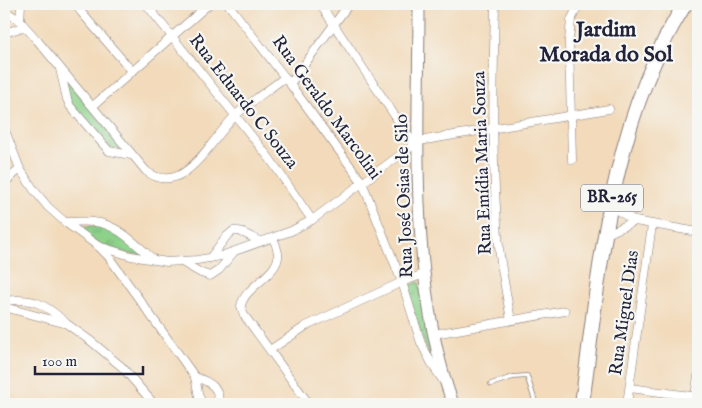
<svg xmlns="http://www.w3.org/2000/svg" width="702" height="408" font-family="'IM FELL English',serif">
	<defs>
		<pattern id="park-tufts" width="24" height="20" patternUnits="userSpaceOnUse" patternTransform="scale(1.25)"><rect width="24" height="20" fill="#8dd18a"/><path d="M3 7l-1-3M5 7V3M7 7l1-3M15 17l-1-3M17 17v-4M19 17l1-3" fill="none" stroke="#79b378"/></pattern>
	</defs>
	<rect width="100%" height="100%" fill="#f6f6f2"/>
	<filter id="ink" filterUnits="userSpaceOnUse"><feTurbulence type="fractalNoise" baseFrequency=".02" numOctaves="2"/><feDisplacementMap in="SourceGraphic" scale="10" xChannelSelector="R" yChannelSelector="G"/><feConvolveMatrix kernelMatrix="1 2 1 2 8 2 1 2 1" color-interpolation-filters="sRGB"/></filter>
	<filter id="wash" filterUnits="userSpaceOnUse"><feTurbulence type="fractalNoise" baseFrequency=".0096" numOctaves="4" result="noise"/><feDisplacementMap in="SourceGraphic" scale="20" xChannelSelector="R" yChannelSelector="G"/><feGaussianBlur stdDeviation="1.12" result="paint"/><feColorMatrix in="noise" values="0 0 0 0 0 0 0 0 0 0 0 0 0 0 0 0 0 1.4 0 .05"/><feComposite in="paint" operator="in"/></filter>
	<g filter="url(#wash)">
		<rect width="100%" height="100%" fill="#f2daba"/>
		<g fill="url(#park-tufts)" stroke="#587a62">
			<path d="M66 79 126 151 109 148 69 102Z"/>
			<path d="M97 226 108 229 144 255 129 254 96 243 78 227Z"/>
			<path d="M419 282 437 362 433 363 425 346 406 287Z"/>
		</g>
	</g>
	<g filter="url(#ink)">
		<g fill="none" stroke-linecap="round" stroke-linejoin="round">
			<defs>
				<path id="lane" d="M491 384 513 377 527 376 536 404"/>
				<g id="street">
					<path d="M80 4 79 9 81 12 132 71"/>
					<path d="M146 4 270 159 312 220"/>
					<path d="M228 4 290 84 362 182 402 282 421 343 433 366 444 382"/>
					<path d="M320 4 413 143"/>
					<path d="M495 4C493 88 491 172 500 256 503 277 507 298 511 320"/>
					<path d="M4 10 20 21 37 40 146 171C184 200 212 137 236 115 251 101 269 90 285 77"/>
					<path d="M20 21 21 4"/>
					<path d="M4 33 24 27"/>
					<path d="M60 69 67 99 70 106 109 151 131 155"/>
					<path d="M290 84 349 4"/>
					<path d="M93 106 209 4"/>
					<path d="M4 128 20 169 34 190 48 207 65 222 98 246 108 256 195 377 199 397 203 404"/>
					<path d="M572 160 569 41 571 20 579 4"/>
					<path d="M4 183 20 169"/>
					<path d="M610 206 635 221 698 232"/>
					<path d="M65 222C77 222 92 220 104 224 123 230 139 247 153 259"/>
					<path d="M605 235 635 221"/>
					<path d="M273 238C275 242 277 248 278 253 281 274 244 286 241 306L244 315 309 404"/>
					<path d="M98 246 131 256 167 262 197 260 221 256 291 231 312 220 419 141 609 109"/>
					<path d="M210 258 226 237 233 231H239L260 241"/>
					<path d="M182 262 201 273 210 276 219 270 233 253"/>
					<path d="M4 301C32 297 44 303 65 322"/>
					<path d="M4 307 67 324 92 342 122 367 154 404"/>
					<path d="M434 334 565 311"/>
					<path d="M270 350 306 326 402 282 424 274"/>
					<path d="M195 377C208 381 223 389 217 404"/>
					<path d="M630 388 698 397"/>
					<path d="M627 404 652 225"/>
					<path d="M694 404 698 376"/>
				</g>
				<path id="secondary" d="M419 4C419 134 408 280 453 404"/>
				<path id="highway" d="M582 404C600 268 610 123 685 4"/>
			</defs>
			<use href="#lane" stroke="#8a7e7a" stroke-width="5.5"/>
			<use href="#street" stroke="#8a7e7a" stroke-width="9"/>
			<use href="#secondary" stroke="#8a7e7a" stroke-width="13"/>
			<use href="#highway" stroke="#8a7e7a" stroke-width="16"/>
			<use href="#lane" stroke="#fff" stroke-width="4"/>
			<use href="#street" stroke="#fff" stroke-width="8"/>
			<use href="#secondary" stroke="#fff" stroke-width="11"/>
			<use href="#highway" stroke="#fff" stroke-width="14"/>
		</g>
	</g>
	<g text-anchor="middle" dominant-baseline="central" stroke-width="4.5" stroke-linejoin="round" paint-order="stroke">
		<rect fill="#f6f6f2" stroke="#626272" stroke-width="1" x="581" y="184.5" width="62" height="27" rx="4"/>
		<g font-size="16" font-weight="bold" fill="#22223b">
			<text x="612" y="198">BR-265</text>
		</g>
		<g font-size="18" fill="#22223b" stroke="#f6f6f2">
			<text transform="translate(243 102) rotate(52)">Rua Eduardo C Souza</text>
			<text transform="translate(326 108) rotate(54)">Rua Geraldo Marcolini</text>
			<text transform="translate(483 163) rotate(-92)">Rua Emídia Maria Souza</text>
			<text transform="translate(405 196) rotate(-92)">Rua José Osias de Silo</text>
			<text transform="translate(625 313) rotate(-82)">Rua Miguel Dias</text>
		</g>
		<g font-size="22" font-weight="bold" fill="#22223b" stroke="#f6f6f2">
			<text x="606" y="30">Jardim<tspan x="606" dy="25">Morada do Sol</tspan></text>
		</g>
	</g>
	<rect width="702" height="408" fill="none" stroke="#f6f6f2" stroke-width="20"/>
	<path d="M35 366v8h108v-8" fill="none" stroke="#22223b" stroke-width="2.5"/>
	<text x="42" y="366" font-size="15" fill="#22223b" stroke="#f6f6f2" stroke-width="4" paint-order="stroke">100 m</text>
</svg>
